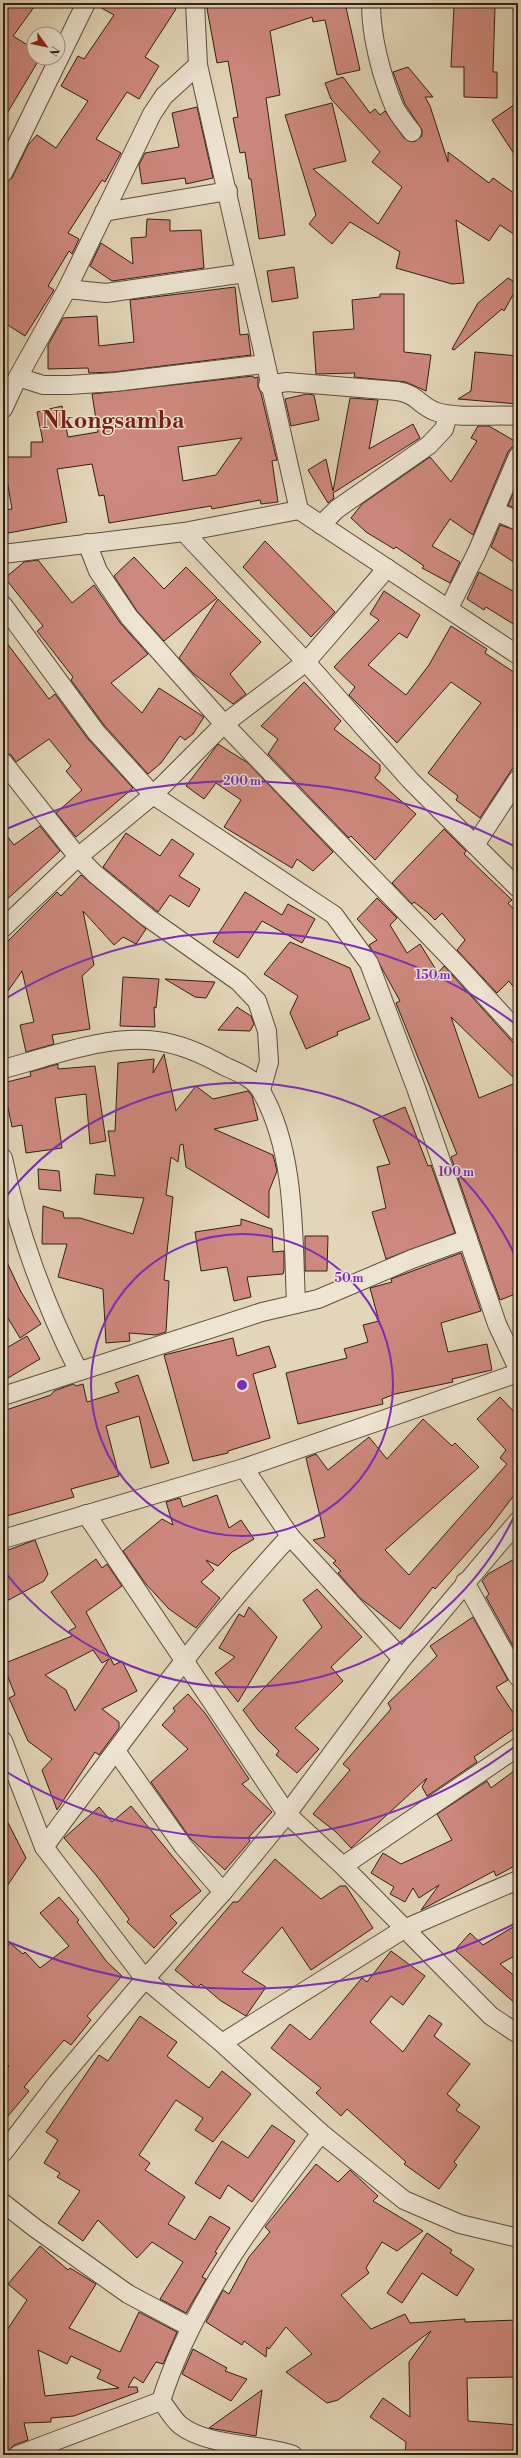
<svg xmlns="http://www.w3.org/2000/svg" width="521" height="2458" font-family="'Libre Bodoni',serif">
	<rect width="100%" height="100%" fill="#e3d6b8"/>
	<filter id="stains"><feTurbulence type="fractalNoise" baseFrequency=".005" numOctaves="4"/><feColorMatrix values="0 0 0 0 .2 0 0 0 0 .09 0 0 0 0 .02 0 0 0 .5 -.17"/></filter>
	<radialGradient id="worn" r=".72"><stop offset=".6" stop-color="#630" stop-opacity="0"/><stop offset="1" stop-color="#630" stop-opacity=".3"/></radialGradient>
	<g fill="#ce897e" stroke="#301f17" fill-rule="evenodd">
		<path d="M3 3H37L13 36 34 49V58H40L3 120Z"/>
		<path d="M96 3H167L176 9 145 57 159 66 139 99 127 92 96 139 121 153 105 182 102 180 68 233 79 239 72 254 69 251 48 286 54 290 25 336 3 322V183L12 178 28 145 37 135 56 148 88 101 61 86 78 56 84 59 114 15 96 5Z"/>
		<path d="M206 3H345L360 70 337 75 325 20 313 22 312 17 270 31 280 95 266 98 285 235 259 239 251 179H249L245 152 240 153 233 118 238 117 228 61 217 63Z"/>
		<path d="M454 6 495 7 493 72H497V98L464 97V67H451Z"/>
		<path d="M408 67 433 97H425L430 106 448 162V152L489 183 493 178 518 196V237L500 225 489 241 456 220 464 283 452 284 396 268 400 252 350 222 332 244 309 224 316 215 285 115 332 103 346 161 313 169 378 224 402 187 372 162 380 152 331 99 325 83 343 77 370 113 375 109 380 115 385 111 404 138 414 142 422 136V130L405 104 393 72Z"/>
		<path d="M518 102V160L492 120Z"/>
		<path d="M197 107 213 178 186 184 185 178 142 184 139 165 145 153 179 147 172 113Z"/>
		<path d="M147 219 170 220V231L201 230 204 268 112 281 90 266 101 243 133 264 131 238 146 237Z"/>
		<path d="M294 267 298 298 272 302 267 271Z"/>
		<path d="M508 278 518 284V286L504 311 502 309 454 350 452 349 478 303Z"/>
		<path d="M235 287 240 335 248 334 251 355 114 372 89 373 88 368 48 369V345L63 318 97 316 99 346 134 342 130 300Z"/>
		<path d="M380 294H404V352L431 355 426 391 406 382 354 377 355 373 316 374 313 332 354 329 352 300 380 297Z"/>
		<path d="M475 352 518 356V404L458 399 471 391Z"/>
		<path d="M253 376 254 378 258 377V387L261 393 276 457 277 460 272 461 278 502 261 504 260 500 212 509 211 506 109 523 104 495 99 496 92 464 57 469 67 522 3 534V510L12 509 7 480H3V457H31V442H43L37 412 62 406 68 437 98 432 92 394ZM242 438 216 475 183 481 178 447Z"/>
		<path d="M307 394 314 395 319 420 291 426 285 399Z"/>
		<path d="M350 398 378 400 369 449 413 424 420 438 333 493 334 498 328 503 308 470 326 459 333 491Z"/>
		<path d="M478 426H489L518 443V446L512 447 508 452 473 535 450 519 432 546 460 562 450 583 422 568 424 566 396 547 394 549 366 532 351 518 362 504 430 457 451 482 477 441 471 438Z"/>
		<path d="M518 483V510L508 505Z"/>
		<path d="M500 525 518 531V565L491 547Z"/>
		<path d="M265 541 335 612 311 637 243 567Z"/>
		<path d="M134 557 164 589 186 567 217 598 164 641 137 611 114 576Z"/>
		<path d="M38 560 72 603 94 585 121 624 148 654 111 683 142 713 159 688 204 717 193 734 185 740 180 736 161 763 148 774 104 725 71 680 73 677 37 631 43 626 5 578 24 562Z"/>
		<path d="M479 572 518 594V627L486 607 484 610 467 599Z"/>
		<path d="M384 591 420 615 407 638 399 633 368 665 406 695 429 665 451 626 487 649 485 653 518 675V760L480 818 456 800 458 796 428 773 481 703 451 682 397 743 349 695 355 687 334 667 379 620 370 614Z"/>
		<path d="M218 599 261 642 230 674 246 694 233 704 194 674 179 658Z"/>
		<path d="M3 638 49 699 55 694 88 739 133 788 76 837 56 813 82 790 66 771 71 766 49 739 16 762 11 755 3 752Z"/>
		<path d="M304 682 341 721 334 729 380 765V771L375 778 416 814 375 860 351 836 349 838 268 754 278 739 261 726Z"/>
		<path d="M218 744 248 763 333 852 313 871 297 859 292 868 224 827 241 800 216 783 204 799 186 786Z"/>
		<path d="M40 826 60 851 3 903V831L14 845Z"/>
		<path d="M444 829 466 851 464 854 512 900 508 903 518 914V993L509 981 497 993 457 950 465 940 442 913 435 920 427 912 414 902 412 904 392 883Z"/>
		<path d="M126 833 160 856 172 839 194 854 179 876 200 889 189 907 170 895 158 912 103 867Z"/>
		<path d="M81 875 146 929 136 944 123 937 114 945 83 911 94 965 82 976 90 1029 52 1035 54 1044 26 1052 20 1025 34 1022 22 971 3 998V946L57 892 61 896Z"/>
		<path d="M245 892 282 915 288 904 315 919 302 943 262 921 238 958 213 942Z"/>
		<path d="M377 898 397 918 390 925 407 953 420 944 438 973 444 966 518 1048V1082L451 1017 479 1098 518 1082V1293L500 1300 451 1157 457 1154 396 1003 400 1001 369 945 377 940 357 919Z"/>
		<path d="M290 942 350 968 370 1019 337 1032 338 1035 306 1049 290 1013 298 996 264 974Z"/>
		<path d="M123 977 159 979 156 1008 154 1007 155 1027 120 1026Z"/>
		<path d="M165 979 215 982 206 998 195 997Z"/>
		<path d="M237 1007 251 1016 254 1024 250 1031 218 1030Z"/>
		<path d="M164 1054 176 1111 196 1086 213 1099 248 1091 252 1096 258 1120 214 1129 273 1155 277 1171 269 1191V1218L186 1167 183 1144 180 1145 178 1162 171 1157 166 1195 173 1197 164 1280 169 1281 166 1332 156 1335 129 1333 130 1341 106 1343 103 1289 58 1277 67 1244H42L43 1206 63 1212 64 1218H80L133 1234 144 1198 94 1194 96 1174 115 1176 108 1131H115L118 1063 154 1059 153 1073Z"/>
		<path d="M58 1064V1069L95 1066 106 1141 90 1144 86 1094 55 1098 62 1148 26 1153 22 1125 12 1127 3 1083 31 1076 30 1072Z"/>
		<path d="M405 1107 428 1166 431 1165 455 1233 386 1259 372 1212 386 1208 377 1167 390 1164 373 1120Z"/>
		<path d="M38 1169 59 1171 61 1191 39 1189Z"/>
		<path d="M241 1219 272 1229 273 1252 284 1251V1270L283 1274 247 1277 251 1297 234 1301 227 1267 201 1271 195 1232 241 1225Z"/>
		<path d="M305 1236H328L327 1271H305Z"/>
		<path d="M461 1253 481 1311 441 1323 448 1352 487 1344 492 1370 452 1379 453 1382 395 1394 382 1399 383 1404 298 1424 286 1373 347 1358 344 1349 368 1342 363 1325 379 1321 370 1288 392 1282 391 1279Z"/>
		<path d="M3 1254 21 1292 41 1324 20 1338 3 1310Z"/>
		<path d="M27 1336 40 1359 3 1381V1350Z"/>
		<path d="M233 1338 237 1356 269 1346 276 1367 253 1374 270 1438 228 1451V1453L193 1461 164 1355Z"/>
		<path d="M138 1375 169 1463 151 1468 139 1416 106 1426 119 1476 71 1489 74 1497 3 1517V1411L51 1395 54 1391 73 1384 76 1386 83 1384 87 1402 119 1392 115 1383Z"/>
		<path d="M500 1397 518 1416V1490L490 1527 435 1589 433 1587 400 1629 360 1598 338 1573 341 1571 333 1563 336 1561 313 1540 325 1537 306 1458 316 1454 328 1470 369 1437 387 1459 423 1419 452 1446 455 1443 479 1467 385 1550 409 1575 507 1464 500 1458 506 1450 477 1419Z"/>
		<path d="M217 1495 229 1528 241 1520 254 1539 232 1552 218 1566 206 1560 214 1570 201 1582 220 1598 196 1628 169 1609 145 1583 123 1551 162 1519 173 1525 166 1502 180 1498 183 1507Z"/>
		<path d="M35 1540 48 1574 44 1581 3 1603V1552Z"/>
		<path d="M518 1557V1655L486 1597 489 1594 482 1581 488 1574Z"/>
		<path d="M96 1559 102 1568 107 1564 122 1586 86 1612 114 1665 122 1661 137 1691 102 1709 119 1722V1728L99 1755 95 1752 57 1810 42 1770 52 1759 28 1741 9 1698 15 1695 3 1664 72 1636 69 1631 76 1627 51 1592ZM93 1650 102 1663 109 1659 75 1711 66 1690 45 1675Z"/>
		<path d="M317 1589 362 1637 331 1667 343 1681 295 1728 319 1749 297 1773 276 1755 279 1751 258 1730 243 1710 322 1627 303 1600Z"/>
		<path d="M249 1607 277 1637 238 1702 215 1673 235 1657 219 1648 239 1614 244 1617Z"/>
		<path d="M473 1617 508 1680 496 1687 518 1720V1726L474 1757 477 1762 427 1796 422 1787 427 1778 351 1848 336 1832 313 1814 350 1770 343 1764 391 1709 388 1703 437 1656 430 1646Z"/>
		<path d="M188 1694 205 1713 249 1779 242 1784 272 1812 248 1838 250 1841 225 1870 190 1838 151 1782 188 1749 162 1725 175 1711 173 1708Z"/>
		<path d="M518 1768V1864L496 1876 494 1871 421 1910 439 1885 419 1898 413 1888 405 1902 390 1894 394 1887 371 1873 383 1853 401 1864 452 1840 437 1814 487 1781 491 1788Z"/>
		<path d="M131 1806 201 1891 170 1916 177 1923 154 1948 127 1922 129 1919 96 1875 64 1838 99 1807 112 1822Z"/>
		<path d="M3 1813 26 1858 3 1892Z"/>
		<path d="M275 1859 321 1899 340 1886H346L373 1928 311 1970 282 1927 242 1972 266 1987 246 2016 221 2001 201 1984 197 1988 175 1970 233 1902H238Z"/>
		<path d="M59 1897 79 1920 77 1922 107 1962 122 1976 87 2016 91 2020 71 2045 64 2040 24 2087 29 2091 3 2122V2074L9 2066 3 2061V1952L10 1943 23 1954 25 1952 40 1968 69 1946 40 1913Z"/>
		<path d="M518 1924V1954L500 1964 518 1979V2006L455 1950 470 1933 483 1945Z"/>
		<path d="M391 1951 425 1976 403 2005 391 1996 370 2022 403 2052 429 2015 442 2024 434 2036 470 2064 447 2094 460 2105 456 2110 480 2127 454 2162 457 2165 439 2189 404 2164 406 2162 347 2109 341 2116 316 2093 321 2088 271 2048 290 2024 310 2040 362 1978 367 1982Z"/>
		<path d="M140 2016 177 2042 167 2056 209 2088 222 2071 251 2094 213 2142 195 2130 203 2118 176 2100 139 2155 150 2163 145 2170 185 2197 168 2224 195 2240 210 2216 230 2228 215 2252 217 2253 202 2277 206 2279 186 2313 160 2299 183 2262 152 2242 137 2258 98 2220 83 2241 58 2223 80 2191 57 2177 60 2173 44 2163 58 2140 46 2132 99 2055 108 2061Z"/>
		<path d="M272 2125 295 2141 252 2202 228 2185 220 2199 195 2183 222 2141 248 2158Z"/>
		<path d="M316 2164 338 2182 350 2170 378 2196 373 2201 423 2231 397 2251 382 2242 366 2268 369 2273 341 2295 371 2329 405 2314 410 2323 465 2319V2322L518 2320V2377L467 2378 468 2421 518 2425V2455H405L406 2442 370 2417 383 2398 410 2417 409 2362 431 2331 338 2400 327 2403 286 2372 312 2354 286 2327 269 2349 267 2347 266 2357 244 2341 242 2345 206 2322 223 2290 229 2294 249 2257 270 2232 265 2227Z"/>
		<path d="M427 2233 452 2250 450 2253 474 2269 457 2296 422 2273 402 2303 387 2293Z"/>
		<path d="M40 2246 68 2270 70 2268 96 2284 69 2328 120 2352 139 2312 177 2332 163 2364 156 2362 143 2383 134 2377 128 2387H137L138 2392 74 2416 51 2418V2422L24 2423 28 2440 14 2445 10 2449 8 2455H3V2336L27 2300 8 2284ZM38 2350 67 2364 71 2356 101 2370 97 2378 119 2388 45 2396Z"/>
		<path d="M193 2349 227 2368 225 2371 247 2379 231 2401 182 2374Z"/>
		<path d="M262 2390 256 2436 209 2428Z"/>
	</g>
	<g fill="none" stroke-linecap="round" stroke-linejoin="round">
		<defs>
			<g id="minor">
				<path d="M195 3 198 65 299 510"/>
				<path d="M371 3C371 36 381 75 394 106 398 115 406 124 412 132"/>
				<path d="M3 173 86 3"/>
				<path d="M104 212 228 191"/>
				<path d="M67 289 106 293 245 273"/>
				<path d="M18 377 43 385H69L115 382 264 364"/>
				<path d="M268 385 287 382 397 391C418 394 420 407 437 412 462 419 492 414 518 416"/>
				<path d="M3 409 18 377 67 289 152 114 164 96 198 65"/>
				<path d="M495 511 518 521"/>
				<path d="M321 525 337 509 429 445 444 429 448 415"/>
				<path d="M184 532 306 662 410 780 518 888"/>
				<path d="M87 543 98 571 129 617 224 724 459 967 518 1032"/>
				<path d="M3 554 184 532 299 510 518 655"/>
				<path d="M387 568 306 662 224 724 153 795 334 915 369 963 416 1088 497 1324 518 1369"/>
				<path d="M3 605 96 732 153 795 78 857 3 928"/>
				<path d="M449 608 477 552 518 456"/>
				<path d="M3 762 78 857 95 874 147 917 239 982 257 1001 267 1031 269 1062 261 1090"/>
				<path d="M475 845 518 779"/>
				<path d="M3 1069C50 1057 107 1034 157 1041 180 1044 203 1054 224 1066 237 1072 254 1078 261 1091 296 1151 293 1237 296 1304"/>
				<path d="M3 1158C17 1229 45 1305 78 1370"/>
				<path d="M3 1396 262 1312 318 1299 412 1259 468 1239"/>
				<path d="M244 1468 290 1536 402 1659"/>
				<path d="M86 1514 287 1814 343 1866 491 2016 518 2034"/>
				<path d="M3 1539 244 1468 518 1373"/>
				<path d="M465 1582 518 1677"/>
				<path d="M3 1741 44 1847 145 1979 222 2043 321 2133 404 2200 460 2224 518 2238"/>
				<path d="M116 1751 183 1846 223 1892"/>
				<path d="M44 1847C123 1741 200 1633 290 1536"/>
				<path d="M343 1866 518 1747"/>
				<path d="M222 2043 404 1929 518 1880"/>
				<path d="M3 2153 57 2083 145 1979 223 1892 287 1814 402 1659 518 1521"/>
				<path d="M3 2203 35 2228 128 2294 190 2327"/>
				<path d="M161 2401C192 2302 259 2214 321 2133"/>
				<path d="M161 2401C167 2408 173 2419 180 2425 208 2447 259 2443 293 2455"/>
				<path d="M18 2455 161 2401"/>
			</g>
		</defs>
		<use href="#minor" stroke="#5d4d3f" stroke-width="20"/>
		<use href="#minor" stroke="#ede4d1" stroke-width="18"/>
	</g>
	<g fill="none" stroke="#7b2cbf" stroke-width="2">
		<circle cx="242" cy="1385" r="151"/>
		<path d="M518 1508A302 302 0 0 1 4 1571M4 1199A302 302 0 0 1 518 1262"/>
		<path d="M518 1744A453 453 0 0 1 5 1771M5 999A453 453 0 0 1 518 1026"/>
		<path d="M516 1923A604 604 0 0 1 6 1941M6 829A604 604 0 0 1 516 847"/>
	</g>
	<g text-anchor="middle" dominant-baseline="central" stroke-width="3" stroke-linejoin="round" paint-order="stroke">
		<g font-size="23" font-weight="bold" fill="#7a1f14" stroke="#ede4d1">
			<text x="113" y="421">Nkongsamba</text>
		</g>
	</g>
	<circle cx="242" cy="1385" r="6" fill="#7b2cbf" stroke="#ede4d1" stroke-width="2"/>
	<g font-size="12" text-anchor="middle" font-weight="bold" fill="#7b2cbf" stroke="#ede4d1" stroke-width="3" stroke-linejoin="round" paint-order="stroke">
		<text x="242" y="785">200 m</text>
		<text x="433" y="979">150 m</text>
		<text x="456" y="1176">100 m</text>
		<text x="349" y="1282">50 m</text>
	</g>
	<rect width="521" height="2458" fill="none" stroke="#e3d6b8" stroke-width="16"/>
	<rect x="4" y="4" width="513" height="2450" fill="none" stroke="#301f17" stroke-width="2"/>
	<rect x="8" y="8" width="505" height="2442" fill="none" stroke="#301f17"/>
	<g transform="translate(46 46) rotate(123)"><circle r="19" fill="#ede4d1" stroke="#a19587"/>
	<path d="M0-3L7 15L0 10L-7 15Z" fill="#8f2418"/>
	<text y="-6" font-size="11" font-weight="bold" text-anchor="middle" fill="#301f17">N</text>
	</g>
	<rect width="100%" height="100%" filter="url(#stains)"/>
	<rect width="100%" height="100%" fill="url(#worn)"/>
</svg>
